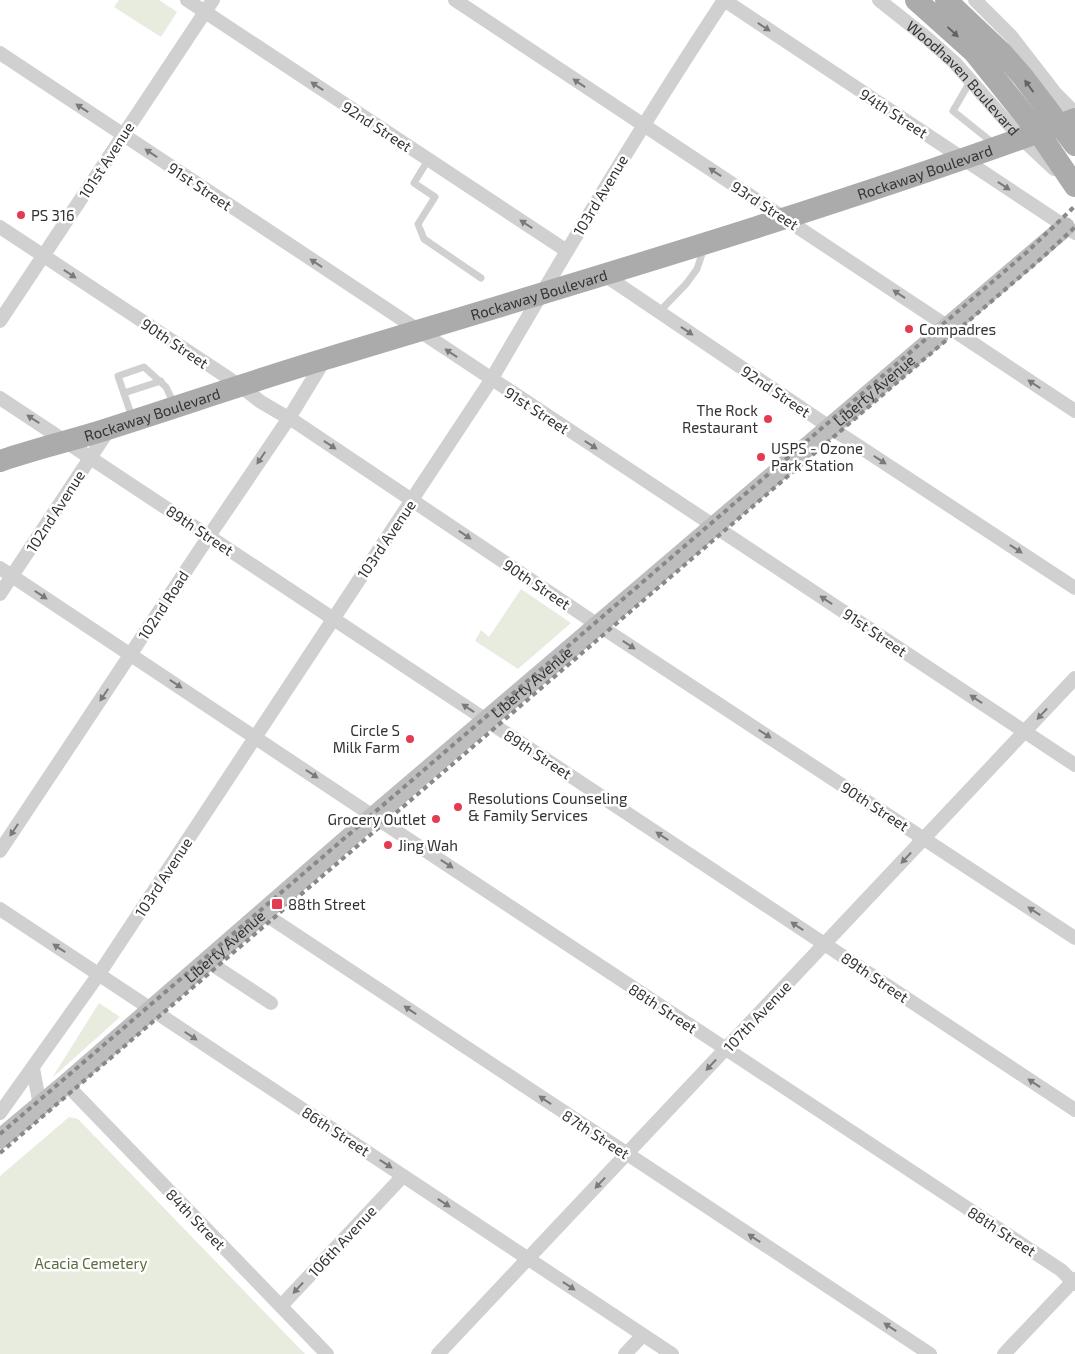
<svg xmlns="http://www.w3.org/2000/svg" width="1075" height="1354" font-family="'Exo 2',sans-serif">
	<rect width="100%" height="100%" fill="#fff"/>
	<g fill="#e7ecdf">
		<path d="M119 0H159L177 12 161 37 114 7Z"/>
		<path d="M521 589 571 623 518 669 475 641 481 630 489 637Z"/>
		<path d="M99 1003 120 1017 52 1078Z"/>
		<path d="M69 1117 78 1119 305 1354H0V1176Z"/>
	</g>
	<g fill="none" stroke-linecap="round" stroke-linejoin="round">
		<g stroke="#d0d0d0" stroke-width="7">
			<path d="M971 80 953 111 993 143"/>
			<path d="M428 160 414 183 435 197 418 224 424 239 481 278"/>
			<path d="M659 312 686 284 697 269 704 248"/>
			<path d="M124 393 161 381"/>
			<path d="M132 417 118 376 144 367 166 387 174 404"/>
		</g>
		<g stroke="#d0d0d0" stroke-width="14">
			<path d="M187 0 567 251"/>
			<path d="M455 0 1075 411"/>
			<path d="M724 0 1075 233"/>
			<path id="s1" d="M879 0 927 38 955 63 1022 139 1054 169"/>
			<path d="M975 0 1011 36 1056 94 1075 113"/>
			<path d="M0 53 1075 765"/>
			<path d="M0 227 239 385 261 402 297 423 586 617 1075 938"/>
			<path d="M603 274 831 428 1075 588"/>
			<path d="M0 321 213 0"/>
			<path d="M0 398 1075 1110"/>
			<path d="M0 568 364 810 1061 1270 1075 1284"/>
			<path d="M0 594 110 428"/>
			<path d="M0 851 209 536 289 418 325 359"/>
			<path d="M0 909 672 1354"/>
			<path d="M263 913 930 1354"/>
			<path d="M207 961 271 1003"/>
			<path d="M33 1068 40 1106"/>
			<path d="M66 1084 327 1354"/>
			<path d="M0 1113 99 974 491 380C566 251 642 124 724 0"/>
			<path d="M281 1306 403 1176"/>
			<path d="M438 1354 1075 678"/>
			<path d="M625 1354 643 1335"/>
			<path d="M1004 1354 1075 1279"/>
		</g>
		<path stroke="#bdbdbd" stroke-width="20" id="s2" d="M0 1139 66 1084 374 816 1065 227"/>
		<g stroke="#ababab" stroke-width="22">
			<path d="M916 0 974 52 1039 133 1075 186"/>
			<path d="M946 0 1002 53 1023 77 1075 145"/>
			<path id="s3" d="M0 461C32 450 65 442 98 432 174 408 249 382 325 359 576 283 828 210 1075 119"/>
		</g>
		<g stroke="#888" stroke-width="4" stroke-dasharray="5 4" stroke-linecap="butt">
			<path d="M0 1134 1027 252 1075 206"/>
			<path d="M0 1153 1043 257 1075 227"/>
		</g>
	</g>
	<defs><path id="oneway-solid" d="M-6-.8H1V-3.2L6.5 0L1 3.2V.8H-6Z" transform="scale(1.25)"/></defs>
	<g fill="#7a7a7a">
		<use href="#oneway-solid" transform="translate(764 27) rotate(33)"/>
		<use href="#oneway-solid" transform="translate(579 83) rotate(-146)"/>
		<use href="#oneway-solid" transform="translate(317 86) rotate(-147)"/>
		<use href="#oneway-solid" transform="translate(82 108) rotate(-147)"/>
		<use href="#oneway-solid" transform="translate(151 153) rotate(-146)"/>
		<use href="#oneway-solid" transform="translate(715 172) rotate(-146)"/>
		<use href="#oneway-solid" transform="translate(1004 186) rotate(34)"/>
		<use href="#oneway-solid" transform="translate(526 224) rotate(-147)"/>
		<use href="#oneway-solid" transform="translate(316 263) rotate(-146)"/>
		<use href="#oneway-solid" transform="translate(70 274) rotate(34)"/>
		<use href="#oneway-solid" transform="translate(899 294) rotate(-146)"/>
		<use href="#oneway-solid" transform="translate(687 331) rotate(34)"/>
		<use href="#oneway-solid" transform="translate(451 353) rotate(-146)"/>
		<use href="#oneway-solid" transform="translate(1034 384) rotate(-147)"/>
		<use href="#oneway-solid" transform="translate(33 419) rotate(-147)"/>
		<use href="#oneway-solid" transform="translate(330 445) rotate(34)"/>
		<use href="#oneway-solid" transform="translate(591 445) rotate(33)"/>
		<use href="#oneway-solid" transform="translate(261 458) rotate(124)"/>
		<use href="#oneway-solid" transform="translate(880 460) rotate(33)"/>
		<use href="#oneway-solid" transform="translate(465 535) rotate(34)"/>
		<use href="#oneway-solid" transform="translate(1016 549) rotate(33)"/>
		<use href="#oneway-solid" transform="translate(41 595) rotate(33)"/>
		<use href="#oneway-solid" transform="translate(826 600) rotate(-146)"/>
		<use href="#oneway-solid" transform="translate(629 645) rotate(33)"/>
		<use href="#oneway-solid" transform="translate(176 684) rotate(34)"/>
		<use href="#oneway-solid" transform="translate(104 695) rotate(124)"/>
		<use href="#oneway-solid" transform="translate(976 699) rotate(-146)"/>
		<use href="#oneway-solid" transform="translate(468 708) rotate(-146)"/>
		<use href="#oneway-solid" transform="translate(1042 714) rotate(133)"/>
		<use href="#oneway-solid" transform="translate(765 734) rotate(33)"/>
		<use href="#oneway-solid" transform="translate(312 774) rotate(34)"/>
		<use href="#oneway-solid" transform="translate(14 830) rotate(124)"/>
		<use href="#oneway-solid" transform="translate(662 836) rotate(-147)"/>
		<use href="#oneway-solid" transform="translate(906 858) rotate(133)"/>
		<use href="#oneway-solid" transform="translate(447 864) rotate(33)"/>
		<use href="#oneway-solid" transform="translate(1034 911) rotate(-147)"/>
		<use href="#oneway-solid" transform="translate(797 926) rotate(-147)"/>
		<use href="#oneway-solid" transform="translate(59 948) rotate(-147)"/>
		<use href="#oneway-solid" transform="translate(410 1010) rotate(-146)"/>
		<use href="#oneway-solid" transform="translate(191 1036) rotate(33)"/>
		<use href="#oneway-solid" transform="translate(711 1065) rotate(133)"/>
		<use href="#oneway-solid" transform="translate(1034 1083) rotate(-146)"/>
		<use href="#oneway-solid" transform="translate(545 1100) rotate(-146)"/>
		<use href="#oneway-solid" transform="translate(386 1164) rotate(33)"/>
		<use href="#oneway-solid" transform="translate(600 1183) rotate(133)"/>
		<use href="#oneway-solid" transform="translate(444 1203) rotate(33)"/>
		<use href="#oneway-solid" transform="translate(754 1238) rotate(-147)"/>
		<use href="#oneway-solid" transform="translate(569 1286) rotate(34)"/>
		<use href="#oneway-solid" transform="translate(298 1288) rotate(133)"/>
		<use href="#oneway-solid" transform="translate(890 1327) rotate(-147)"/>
	</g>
	<g fill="#636363">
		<use href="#oneway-solid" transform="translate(953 32) rotate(43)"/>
		<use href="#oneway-solid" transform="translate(1029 86) rotate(-126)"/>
	</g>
	<g fill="#e23c51" stroke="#fff" stroke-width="2">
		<circle cx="21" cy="215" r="5"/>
		<circle cx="909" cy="329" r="5"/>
		<circle cx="768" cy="419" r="5"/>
		<circle cx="761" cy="457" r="5"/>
		<circle cx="410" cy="739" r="5"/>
		<circle cx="458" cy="807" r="5"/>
		<circle cx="436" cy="819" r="5"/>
		<circle cx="388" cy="845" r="5"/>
		<rect x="271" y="898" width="12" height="12" rx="2.5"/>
	</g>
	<g text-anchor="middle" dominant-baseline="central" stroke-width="5" stroke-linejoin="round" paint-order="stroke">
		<g font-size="15" fill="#333" stroke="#fff">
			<text stroke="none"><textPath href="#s1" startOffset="115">Woodhaven Boulevard</textPath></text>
			<text transform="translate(894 113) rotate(33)">94th Street</text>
			<text transform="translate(377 126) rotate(33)">92nd Street</text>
			<text transform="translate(106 160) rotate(-57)">101st Avenue</text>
			<text stroke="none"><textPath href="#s3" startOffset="969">Rockaway Boulevard</textPath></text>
			<text transform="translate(200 186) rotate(34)">91st Street</text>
			<text transform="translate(600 195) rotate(-59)">103rd Avenue</text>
			<text transform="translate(765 205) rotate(33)">93rd Street</text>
			<text stroke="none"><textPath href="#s3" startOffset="564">Rockaway Boulevard</textPath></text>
			<text transform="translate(175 343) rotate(34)">90th Street</text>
			<text stroke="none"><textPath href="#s2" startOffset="1151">Liberty Avenue</textPath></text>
			<text transform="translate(776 391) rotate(34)">92nd Street</text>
			<text transform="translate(537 410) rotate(33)">91st Street</text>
			<text stroke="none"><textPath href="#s3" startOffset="159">Rockaway Boulevard</textPath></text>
			<text transform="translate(55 511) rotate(-57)">102nd Avenue</text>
			<text transform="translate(200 530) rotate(34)">89th Street</text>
			<text transform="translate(386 539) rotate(-56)">103rd Avenue</text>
			<text transform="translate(537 584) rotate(34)">90th Street</text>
			<text transform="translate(163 605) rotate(-57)">102nd Road</text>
			<text transform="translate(875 632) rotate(34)">91st Street</text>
			<text stroke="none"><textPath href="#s2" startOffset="701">Liberty Avenue</textPath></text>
			<text transform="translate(538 754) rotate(33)">89th Street</text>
			<text transform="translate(875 806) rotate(33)">90th Street</text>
			<text transform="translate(163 877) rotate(-57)">103rd Avenue</text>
			<text stroke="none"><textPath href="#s2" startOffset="296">Liberty Avenue</textPath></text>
			<text transform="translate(875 977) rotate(34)">89th Street</text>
			<text transform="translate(663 1008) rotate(33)">88th Street</text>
			<text transform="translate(757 1016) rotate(-47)">107th Avenue</text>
			<text transform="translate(336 1131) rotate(33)">86th Street</text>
			<text transform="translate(596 1134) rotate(33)">87th Street</text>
			<text transform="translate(196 1219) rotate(46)">84th Street</text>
			<text transform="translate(1002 1231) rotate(33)">88th Street</text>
			<text transform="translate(342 1241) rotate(-47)">106th Avenue</text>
		</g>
		<g font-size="15" fill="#333" stroke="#fff" text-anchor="start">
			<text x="31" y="215">PS 316</text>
			<text x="919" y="329">Compadres</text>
			<text x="758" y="410" text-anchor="end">The Rock<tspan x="758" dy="17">Restaurant</tspan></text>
			<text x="771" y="448">USPS - Ozone<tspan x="771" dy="17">Park Station</tspan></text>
			<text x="400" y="730" text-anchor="end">Circle S<tspan x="400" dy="17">Milk Farm</tspan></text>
			<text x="468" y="798">Resolutions Counseling<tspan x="468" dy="17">&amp; Family Services</tspan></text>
			<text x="426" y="819" text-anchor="end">Grocery Outlet</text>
			<text x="398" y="845">Jing Wah</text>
			<text x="288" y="904">88th Street</text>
		</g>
		<g font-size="15" fill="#586f40" stroke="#fff">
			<text x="91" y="1263">Acacia Cemetery</text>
		</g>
	</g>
</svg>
